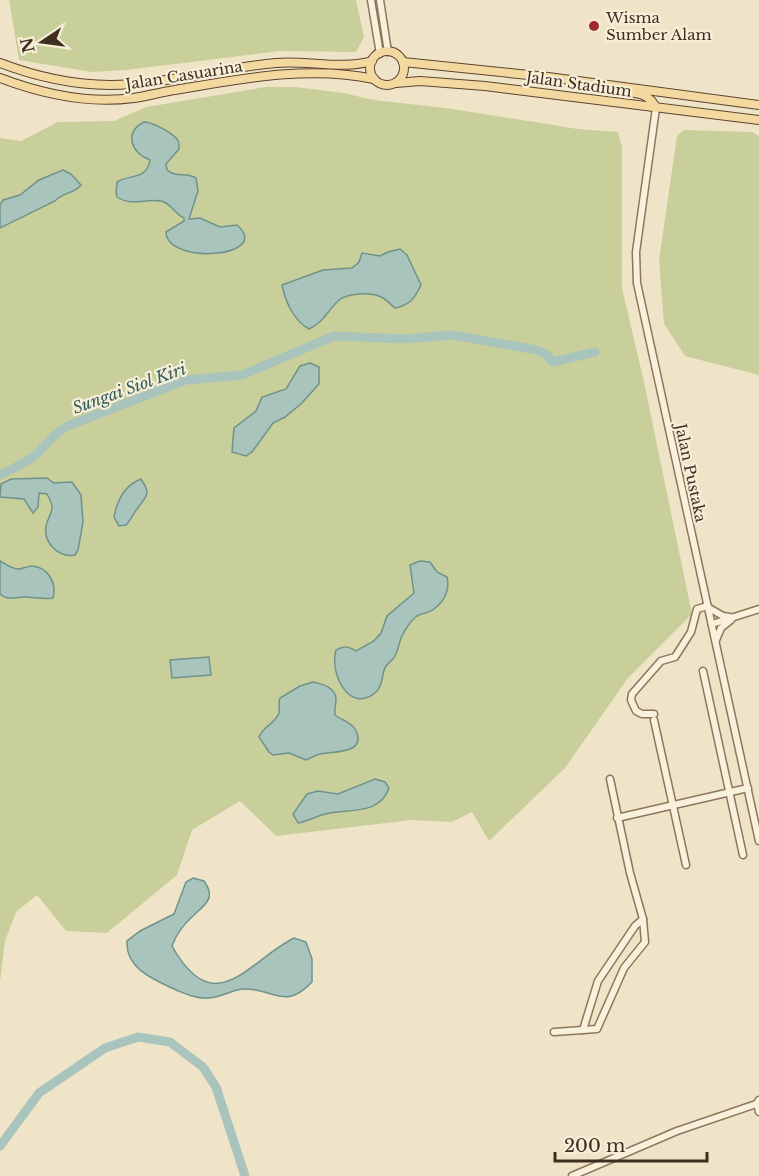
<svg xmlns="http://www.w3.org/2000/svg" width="759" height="1176" font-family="'Libre Baskerville',serif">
	<rect width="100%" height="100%" fill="#f0e4c8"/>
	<g fill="#c9cf9b">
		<path d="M9 0H356L364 37 356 52 280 51 126 70 92 72 19 60Z"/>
		<path d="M266 87H295L343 93 374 100 446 108 578 129 618 132 622 147V288L644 382 692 614 628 678 565 768 489 841 472 812 452 822 412 820 276 836 240 801 192 830 177 875 107 933 66 931 37 895 16 912 5 941 0 982V138L21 141 58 122 114 121 146 107Z"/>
		<path d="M684 130 752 132 759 136V375L685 356 664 324 659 260 677 136Z"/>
	</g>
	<g fill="#a9c4bc" stroke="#6f938a" stroke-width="1.5">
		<path d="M144 122C152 122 171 132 177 139 180 143 179 145 179 149L166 164 167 170C176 178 186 172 196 178L198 191 189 219 200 218 220 227 237 225C274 257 167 266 166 232L184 221V218C175 214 171 203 161 201 145 198 132 207 117 197L116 192 117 182C130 174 147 180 150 160 132 154 123 133 144 122Z"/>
		<path d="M63 170 71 174 81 185C74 194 63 192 55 201L0 228V205L3 200 20 195 39 180Z"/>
		<path d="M400 249 407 255 421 285C415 298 410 305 395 308 391 305 386 299 381 297 370 292 348 293 339 300 328 310 323 323 309 329 294 321 285 301 282 285L323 270 352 268 359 262 362 253 380 256 388 252Z"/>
		<path d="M310 363 319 367V384L302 403 285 417 273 423 252 452 246 456 232 452 234 428 256 411 262 397 286 389 300 366Z"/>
		<path d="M47 478 54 483 72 482 81 495 83 522 78 550 75 555C59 558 43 543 46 526 47 519 52 515 52 507 52 503 49 498 47 494L39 493 38 507 33 513 24 499 0 497 1 484 11 479Z"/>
		<path d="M141 479C152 495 146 496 137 509 133 514 131 520 126 525L119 526 114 517C117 501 125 485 141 479Z"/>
		<path d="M0 561C5 564 12 569 18 569 23 569 27 566 32 566 48 567 57 583 53 598 44 600 33 597 24 597 14 597 9 601 0 594Z"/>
		<path d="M420 561 430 562 437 572 447 577C450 589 445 601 434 609 429 613 423 613 417 616 411 620 404 631 401 638 399 644 398 650 395 656 393 660 389 662 386 666 381 674 384 685 376 692 350 715 329 674 336 650 344 646 348 646 356 651L374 641 381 633 387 616 414 593 410 565Z"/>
		<path d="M209 657 211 675 172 678 170 660Z"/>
		<path d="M313 682C322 684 336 687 336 700 336 706 334 709 335 715 341 720 351 722 355 729 369 755 331 751 320 754 315 755 311 758 306 760L289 753 273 755 269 752 259 737C263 726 276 723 279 713 280 709 278 703 280 698L300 686Z"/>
		<path d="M375 779 385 782 389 788C380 814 352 809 330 813 318 815 309 821 298 823L293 814 307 794 318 791 338 794Z"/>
		<path d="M193 878 204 881C217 899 204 905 192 917 183 925 176 935 172 946 215 1023 248 961 294 938L306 942 312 959V982C285 1011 274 988 243 989 231 990 220 998 208 998 197 999 186 994 176 990 155 980 125 969 127 941L140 931 174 914 186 882Z"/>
	</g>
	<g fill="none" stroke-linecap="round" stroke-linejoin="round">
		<g stroke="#a9c4bc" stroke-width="9">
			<path d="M0 475C12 469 24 464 34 456 48 445 53 433 70 425L186 380 242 375 334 336 403 339 453 335 536 350 546 354 553 362 595 352"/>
			<path d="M0 1146 39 1093 105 1048 138 1037 170 1042 203 1067 216 1087 245 1176"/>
		</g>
		<defs>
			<g id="minor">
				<path d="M371 0 380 54"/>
				<path d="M380 0 388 52"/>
				<path d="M656 108 636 252 637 283 759 841"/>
				<path d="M709 608 723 616 730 617"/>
				<path d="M712 624 759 609"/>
				<path d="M716 640 721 628 731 620"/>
				<path d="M703 671 743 855"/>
				<path d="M654 714H642L636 711 631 700 632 694 661 661 675 657 691 632 697 609 708 606"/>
				<path d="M654 720 686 865"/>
				<path d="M617 818 748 788"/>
				<path d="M583 1030 598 981 635 926 643 919"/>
				<path d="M554 1032 597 1029 624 968 645 942 643 919 630 873 610 779"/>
				<path d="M759 1100 757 1103 759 1112"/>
				<path d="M572 1176 677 1131 759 1103"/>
			</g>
			<g id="major">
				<circle cx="387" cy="68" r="17"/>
				<path d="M403 62 548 77 759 105"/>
				<path d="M0 63C42 79 85 88 131 84 180 81 227 67 276 63 307 60 342 70 372 61"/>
				<path d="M0 78C42 94 89 104 134 98 148 96 161 92 175 90 239 79 309 65 374 79"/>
				<path d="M396 83 420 81 485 86 759 120"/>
				<path d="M619 91C635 94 648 91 656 108"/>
			</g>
		</defs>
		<use href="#minor" stroke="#8d765c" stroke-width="9"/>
		<use href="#major" stroke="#5b4430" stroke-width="10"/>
		<use href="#minor" stroke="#faf1dc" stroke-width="6"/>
		<use href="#major" stroke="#f3d9a0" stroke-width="8"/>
	</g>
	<circle fill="#9e2a2b" stroke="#f7eed8" stroke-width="2" cx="594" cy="26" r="6"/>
	<g text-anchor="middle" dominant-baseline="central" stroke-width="4.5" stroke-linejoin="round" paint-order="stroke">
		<g font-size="15" fill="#3d2e20" stroke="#f7eed8" text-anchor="start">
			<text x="606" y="17">Wisma<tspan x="606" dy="17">Sumber Alam</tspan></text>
		</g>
		<g font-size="15" fill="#3d2e20" stroke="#f7eed8">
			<text transform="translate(184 75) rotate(-9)">Jalan Casuarina</text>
			<text transform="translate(579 84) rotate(8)">Jalan Stadium</text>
			<text transform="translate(691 473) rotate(78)">Jalan Pustaka</text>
		</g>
		<g font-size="16" font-style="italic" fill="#2f5d5a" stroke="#f7eed8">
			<text transform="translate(129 388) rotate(-20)">Sungai Siol Kiri</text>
		</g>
	</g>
	<g transform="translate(42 42) rotate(257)" stroke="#f7eed8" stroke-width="4.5" paint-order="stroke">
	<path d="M0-4.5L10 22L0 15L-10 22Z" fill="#3d2e20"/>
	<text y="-9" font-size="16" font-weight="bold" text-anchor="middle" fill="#3d2e20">N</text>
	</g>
	<path d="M555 1152v9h152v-9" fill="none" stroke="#3d2e20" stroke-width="3"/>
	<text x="564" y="1152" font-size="18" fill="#3d2e20" stroke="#f7eed8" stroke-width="4.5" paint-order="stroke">200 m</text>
</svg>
